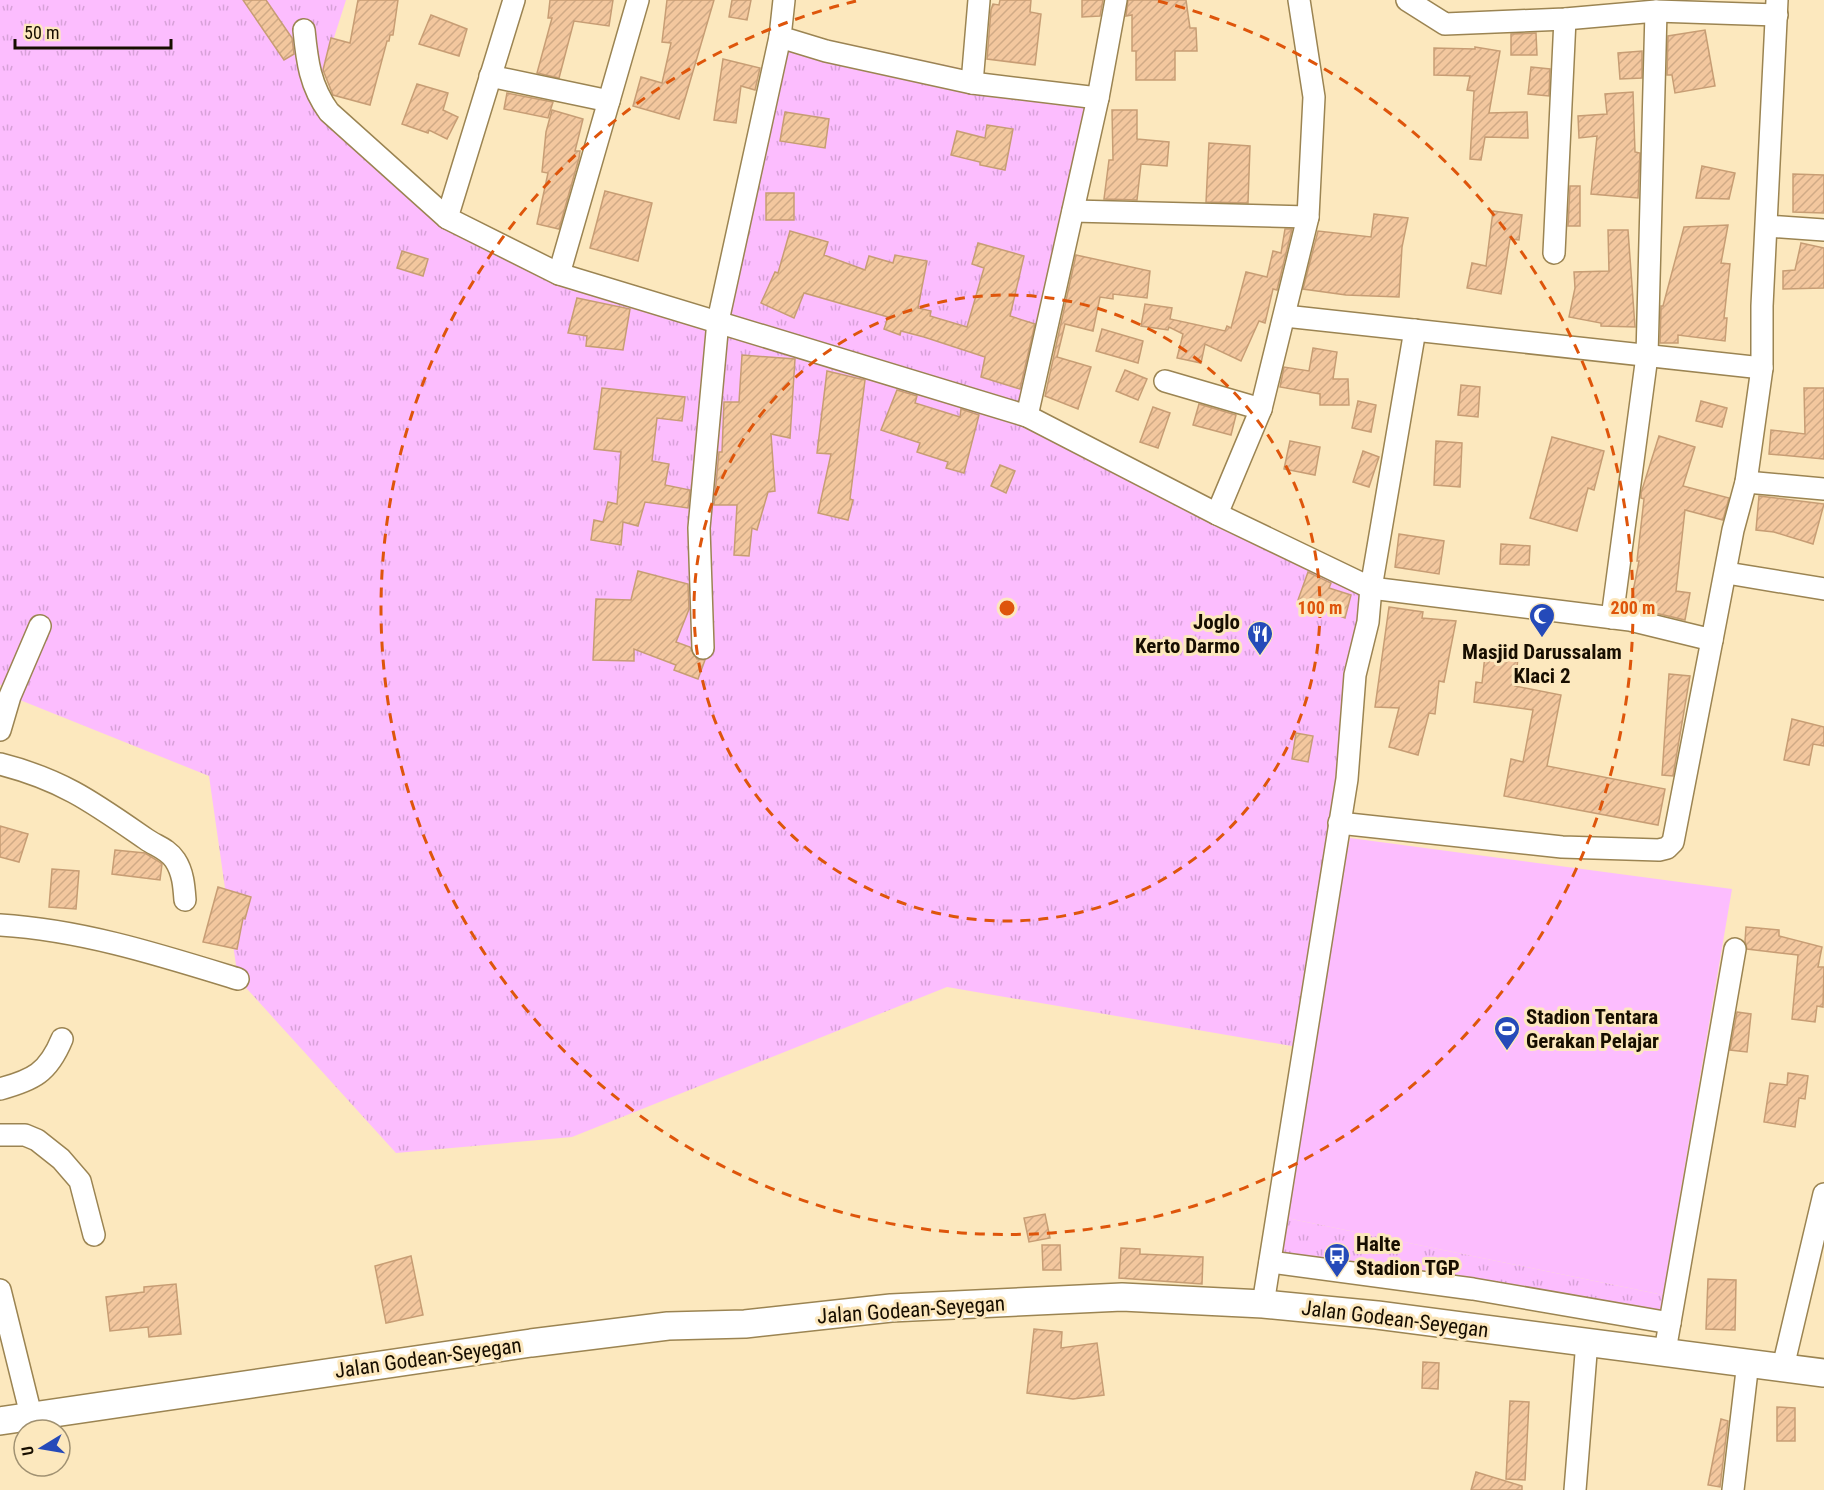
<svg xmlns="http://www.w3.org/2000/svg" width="1824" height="1490" font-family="'Roboto Condensed',sans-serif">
	<defs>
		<pattern id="park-tufts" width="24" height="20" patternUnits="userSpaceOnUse" patternTransform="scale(1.5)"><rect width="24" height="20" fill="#fcbdfe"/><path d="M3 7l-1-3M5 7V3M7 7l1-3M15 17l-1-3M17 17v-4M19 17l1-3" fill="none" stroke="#d7a1d8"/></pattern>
		<pattern id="building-hatch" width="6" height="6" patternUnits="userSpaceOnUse" patternTransform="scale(1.5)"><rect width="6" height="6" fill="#f3c79e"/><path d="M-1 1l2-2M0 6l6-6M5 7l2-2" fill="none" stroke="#d0aa86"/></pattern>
	</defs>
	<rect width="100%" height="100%" fill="#fce8be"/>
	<path fill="#fcbdfe" d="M1350 838 1732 889 1663 1295 1277 1216Z"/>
	<g fill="url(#park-tufts)">
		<path d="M0 0H346L316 94 447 218 559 274 718 322 779 29 1098 98 1027 416 1371 588 1303 1048 947 987 572 1137 396 1153 238 979 209 776 10 696 0 684Z"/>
		<path d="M1277 1216 1663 1295 1659 1321 1270 1262Z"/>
	</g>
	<g fill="url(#building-hatch)" stroke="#c79d74" stroke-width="1.5">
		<path d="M243 0H266L292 38 294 54 284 60Z"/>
		<path d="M358 0H398L393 35H390L389 41H387L370 105 333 95 323 70 331 38 350 43Z"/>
		<path d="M550 0H613L609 26 574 21 559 78 537 73 552 18H548Z"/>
		<path d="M667 0H714L679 119 633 106 641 77 662 83 671 43 662 42Z"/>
		<path d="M732 0H751L747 20 729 17Z"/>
		<path d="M1000 0H1031L1030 12 1041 14 1035 65 987 59 991 10 993 4 999 5Z"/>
		<path d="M1082 0H1103L1100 16 1082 17Z"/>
		<path d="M1128 0H1186L1190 28H1196L1197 51H1175V80H1136V51H1132V15L1126 16Z"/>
		<path d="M431 15 467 29 459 56 419 44Z"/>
		<path d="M1705 30 1715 86 1675 93 1672 75H1667L1668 36Z"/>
		<path d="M1536 33 1537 55H1511V34Z"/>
		<path d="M1475 47 1500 51 1489 113 1527 112 1528 138 1485 137 1481 160 1470 159 1474 91 1467 90 1470 76 1434 75V48L1475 49Z"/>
		<path d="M1642 51V78L1620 79 1618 53Z"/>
		<path d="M723 59 760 68 755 90 741 86 736 123 714 120Z"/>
		<path d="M1531 67 1550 69 1549 96 1528 94Z"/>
		<path d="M417 84 448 93 443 110 458 117 447 139 429 130 428 133 402 124Z"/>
		<path d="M1633 92 1635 152 1640 153 1638 198 1591 194 1597 136 1579 138 1578 116 1607 114 1605 94Z"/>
		<path d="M507 93 553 102 548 118 504 109Z"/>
		<path d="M552 110 583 119 575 151H580L579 158 559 229 537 224 548 173 542 172 546 132Z"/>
		<path d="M1112 110H1137V139L1169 142 1167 166 1141 164 1137 200 1104 199 1109 160H1113Z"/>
		<path d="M785 112 829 119 825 148 780 141Z"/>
		<path d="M987 125 1013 129 1005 170 980 165V162L951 155 957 131 985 138Z"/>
		<path d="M1209 143 1250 146 1248 203 1206 202Z"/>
		<path d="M1702 166 1735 173 1729 199 1696 198Z"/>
		<path d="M1793 174 1824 175V213L1793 212Z"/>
		<path d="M1570 186H1580V226H1568Z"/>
		<path d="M605 191 652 203 638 261 590 248Z"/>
		<rect x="766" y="193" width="28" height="27"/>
		<path d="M1493 211 1522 215 1519 240 1510 239 1501 294 1467 288 1472 263 1486 266Z"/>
		<path d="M1374 214 1408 218 1402 247 1399 297 1346 295 1303 289 1318 231 1371 237Z"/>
		<path d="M1728 225 1721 263 1730 264 1724 318H1727L1725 341 1678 335V343H1660L1661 306H1663L1684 227Z"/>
		<path d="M1285 229H1292L1277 290 1273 289 1265 323 1259 321 1241 361 1205 344 1201 363 1177 358 1183 334 1169 327 1168 330 1141 326 1145 304 1172 308 1170 319 1225 331 1227 326 1231 328 1246 272 1267 277 1273 251 1281 253Z"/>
		<path d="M1608 230H1628L1635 327 1601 326V323L1569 317 1575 288 1574 272 1609 271Z"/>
		<path d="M790 231 828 242 824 255 865 270 869 256 893 263 895 255 927 261 918 308 931 311 930 316 967 327 984 268 972 264 978 243 1024 256 1010 316 1035 324 1020 389 981 377 985 357 924 337 901 331 900 335 884 329 888 317 804 293 794 318 761 303 775 272 778 273Z"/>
		<path d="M1801 243 1824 248V288L1783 289V271L1795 270Z"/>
		<path d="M402 251 428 259 423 276 397 268Z"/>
		<path d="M1076 255 1150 271 1147 298 1113 294V299L1100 297 1093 331 1065 324 1057 357 1091 367 1078 409 1045 396Z"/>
		<path d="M577 298 630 309 623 350 586 346 587 336 568 333Z"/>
		<path d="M1102 329 1143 341 1138 363 1096 351Z"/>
		<path d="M1313 348 1337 352 1333 379H1348L1349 405H1320V394L1280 387 1284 367 1309 371Z"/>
		<path d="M742 355 795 359 790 438 771 434 775 491 768 492 757 530 752 528 749 556 734 555 737 505H714L719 452H722L724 402H739Z"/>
		<path d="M1125 370 1147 379 1138 400 1116 391Z"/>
		<path d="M827 371 865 380 850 499 853 500 848 520 818 513 831 454 817 453Z"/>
		<path d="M1461 385 1480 387 1478 417 1458 415Z"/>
		<path d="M602 388 685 397 682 421 657 418 652 461 669 464 665 485 690 490 688 508 645 502 638 526 623 522 621 545 591 540 594 520 603 522 608 502 617 504 621 452 594 449Z"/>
		<path d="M1804 388H1824V459L1769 454 1771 430 1805 434Z"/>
		<path d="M897 390 917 396 915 403 960 417 961 409 979 415 964 473 946 468 948 462 917 452 920 443 881 430Z"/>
		<path d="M1358 401 1376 405 1371 432 1352 428Z"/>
		<path d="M1701 401 1727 408 1722 427 1696 421Z"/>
		<path d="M1199 404 1236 415 1231 435 1193 425Z"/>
		<path d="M1153 407 1170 413 1158 448 1140 442Z"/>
		<path d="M1659 436 1695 447 1683 486 1729 498 1723 520 1685 510 1676 591 1690 593 1685 620 1630 607 1639 561H1637L1644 499 1641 498V493Z"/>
		<path d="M1552 437 1604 451 1594 490 1588 488 1577 531 1530 518Z"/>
		<path d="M1290 441 1320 447 1315 475 1284 469Z"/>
		<path d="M1436 441 1462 443 1460 487 1434 485Z"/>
		<path d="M1363 451 1379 457 1369 487 1353 482Z"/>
		<path d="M1000 465 1015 471 1006 493 991 486Z"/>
		<path d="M1759 496 1824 504 1813 544 1774 532 1756 530Z"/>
		<path d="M1399 534 1444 541 1439 574 1395 567Z"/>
		<path d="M1501 544 1530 546 1529 565 1500 564Z"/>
		<path d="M638 571 688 584 689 609 676 642 690 647 697 659 705 660 698 679 674 670 676 665 634 649V661L593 660 596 599 631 600Z"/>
		<path d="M1308 572 1331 583 1329 588 1351 595 1345 618 1298 600Z"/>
		<path d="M1389 607 1423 612 1422 618 1456 621 1444 682 1439 681 1435 714 1429 713 1418 755 1389 747 1399 708 1375 707Z"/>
		<path d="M1485 655 1518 658 1515 686 1561 695 1547 766 1665 789 1658 825 1504 796 1511 759 1523 762 1533 710 1474 702 1476 682 1482 683Z"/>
		<path d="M1669 674 1690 676 1673 776 1662 775Z"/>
		<path d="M1792 719 1824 727V746L1813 744 1809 765 1784 760Z"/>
		<path d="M1296 733 1313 736 1308 762 1292 759Z"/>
		<path d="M0 826 28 834 19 862 0 857Z"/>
		<path d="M115 850 145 853 158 861 162 864 160 880 112 874Z"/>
		<path d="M52 869 79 871 76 909 49 907Z"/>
		<path d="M218 887 251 897 245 919 243 918 237 949 203 942Z"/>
		<path d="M1746 927 1779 930V936L1822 947 1818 967H1824L1823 1007 1817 1006 1815 1022 1792 1019 1798 955 1747 949 1745 941Z"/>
		<path d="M1737 1012 1751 1014 1747 1052 1730 1050Z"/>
		<path d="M1788 1073 1808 1076 1805 1099 1799 1098 1795 1127 1764 1122 1770 1083 1787 1085Z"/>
		<path d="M1045 1214 1050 1238 1029 1242 1024 1218Z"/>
		<path d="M1042 1245H1060L1061 1270H1043Z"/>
		<path d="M1121 1248 1140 1249V1254L1203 1257 1202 1284 1119 1278Z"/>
		<path d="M411 1256 423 1315 386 1323 375 1266Z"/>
		<path d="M1708 1279 1736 1280 1735 1330 1706 1329Z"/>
		<path d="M176 1284 181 1334 149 1337 148 1327 110 1331 106 1297 144 1292V1287Z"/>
		<path d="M1034 1329 1062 1332 1061 1348 1097 1343 1104 1395 1073 1399 1027 1393Z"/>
		<path d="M1423 1362 1439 1363 1438 1389 1422 1388Z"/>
		<path d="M1510 1401 1529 1402 1525 1480 1506 1479Z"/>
		<path d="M1777 1407 1795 1408V1441H1777Z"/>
		<path d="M1721 1419 1728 1421 1720 1487 1708 1485Z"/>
		<path d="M1476 1472 1522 1486V1490H1471Z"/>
	</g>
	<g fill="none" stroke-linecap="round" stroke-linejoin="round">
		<defs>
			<g id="minor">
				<path d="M514 0 447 218 559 274 1027 416 1217 514 1371 588 1630 620 1712 640 1733 530 1746 482 1762 368V306L1777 0"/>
				<path d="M784 0 780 37 826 51 972 83 1098 98"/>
				<path d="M1407 0 1445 24 1565 19 1656 11 1777 15"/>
				<path d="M304 30C307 61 310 86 329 112L447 218"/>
				<path d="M490 76 609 101"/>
				<path d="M972 83 979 0"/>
				<path d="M1073 211 1308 217"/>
				<path d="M1767 226 1824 230"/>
				<path d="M1554 253 1565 19"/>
				<path d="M559 274 638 0"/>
				<path d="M1285 316 1762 368"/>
				<path d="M1165 381 1261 409"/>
				<path d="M1027 416 1098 98 1116 0"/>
				<path d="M1746 482 1824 489"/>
				<path d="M1217 514 1261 409 1308 217 1314 97 1299 0"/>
				<path d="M1727 573 1824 589"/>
				<path d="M1612 618 1647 356 1656 11"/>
				<path d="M703 648 699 528 718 321 780 37"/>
				<path d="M0 730 10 696 40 626"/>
				<path d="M0 764C63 780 94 803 146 839 156 846 168 849 175 860 183 872 184 886 185 900"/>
				<path d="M1339 823 1562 847 1659 850 1667 848 1673 842 1712 640"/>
				<path d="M0 925C82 930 160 955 238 979"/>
				<path d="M0 1089C33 1080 48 1073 62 1039"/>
				<path d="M0 1135H25L37 1140 61 1159 80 1181 94 1235"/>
				<path d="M1270 1262 1473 1289 1670 1323"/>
				<path d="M0 1290 31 1415"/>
				<path d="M1263 1304 1347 779 1355 675 1368 622 1371 588 1415 330"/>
				<path d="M1665 1351 1735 949"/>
				<path d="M1783 1367 1824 1194"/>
				<path d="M1575 1490 1587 1341"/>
				<path d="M1733 1490 1748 1362"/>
			</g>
			<path id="major" d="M0 1421 531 1343 668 1326 745 1324 891 1308 1122 1297 1263 1304 1377 1315 1824 1373"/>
		</defs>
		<use href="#minor" stroke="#9b8452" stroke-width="24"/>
		<use href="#major" stroke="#9b8452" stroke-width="30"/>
		<use href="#minor" stroke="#fff" stroke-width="21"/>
		<use href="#major" stroke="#fff" stroke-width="27"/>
	</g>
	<g fill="none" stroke="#de550b" stroke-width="3" stroke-dasharray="10 8">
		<circle cx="1007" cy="608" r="313"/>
		<path d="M1158 1A626 626 0 1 1 856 1"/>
	</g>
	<defs>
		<symbol id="mosque-pin" viewBox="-11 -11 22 30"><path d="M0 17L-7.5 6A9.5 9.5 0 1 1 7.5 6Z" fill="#254ab9" stroke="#fce8be"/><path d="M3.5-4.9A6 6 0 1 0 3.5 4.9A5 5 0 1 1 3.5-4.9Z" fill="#fff"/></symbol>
		<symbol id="restaurant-pin" viewBox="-11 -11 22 30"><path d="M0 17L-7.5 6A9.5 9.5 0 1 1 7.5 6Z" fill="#254ab9" stroke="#fce8be"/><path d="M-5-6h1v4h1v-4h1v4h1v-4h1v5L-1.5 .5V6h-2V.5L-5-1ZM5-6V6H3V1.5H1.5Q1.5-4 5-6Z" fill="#fff"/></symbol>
		<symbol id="stadium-pin" viewBox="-11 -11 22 30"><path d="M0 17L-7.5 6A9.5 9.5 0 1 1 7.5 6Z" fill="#254ab9" stroke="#fce8be"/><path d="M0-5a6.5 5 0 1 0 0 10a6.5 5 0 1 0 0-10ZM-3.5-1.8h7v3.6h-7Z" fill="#fff"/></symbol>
		<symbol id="bus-pin" viewBox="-11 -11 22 30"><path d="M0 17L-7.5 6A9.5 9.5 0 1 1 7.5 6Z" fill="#254ab9" stroke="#fce8be"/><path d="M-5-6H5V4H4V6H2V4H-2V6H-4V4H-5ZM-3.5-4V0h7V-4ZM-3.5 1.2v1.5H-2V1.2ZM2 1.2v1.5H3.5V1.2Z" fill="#fff"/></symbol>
	</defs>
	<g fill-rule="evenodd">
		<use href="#mosque-pin" x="1527" y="601" width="30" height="40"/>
		<use href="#restaurant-pin" x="1245" y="619" width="30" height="40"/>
		<use href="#stadium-pin" x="1492" y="1014" width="30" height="40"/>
		<use href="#bus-pin" x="1322" y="1241" width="30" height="40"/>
	</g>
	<g text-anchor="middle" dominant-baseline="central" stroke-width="6" stroke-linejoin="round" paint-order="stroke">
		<g font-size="21" font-weight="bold" fill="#170e00" stroke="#fce8be" text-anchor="start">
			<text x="1240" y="622" text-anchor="end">Joglo<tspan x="1240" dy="24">Kerto Darmo</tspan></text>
			<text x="1542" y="652" text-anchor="middle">Masjid Darussalam<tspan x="1542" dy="24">Klaci 2</tspan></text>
			<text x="1526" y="1017">Stadion Tentara<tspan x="1526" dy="24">Gerakan Pelajar</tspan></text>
			<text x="1356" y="1244">Halte<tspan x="1356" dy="24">Stadion TGP</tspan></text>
		</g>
		<g font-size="21" fill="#170e00" stroke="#fce8be">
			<text transform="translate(911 1310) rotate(-4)">Jalan Godean-Seyegan</text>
			<text transform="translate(1395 1319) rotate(7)">Jalan Godean-Seyegan</text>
			<text transform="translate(428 1358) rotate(-8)">Jalan Godean-Seyegan</text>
		</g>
	</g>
	<circle cx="1007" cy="608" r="9" fill="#de550b" stroke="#fce8be" stroke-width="3"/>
	<g font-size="18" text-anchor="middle" font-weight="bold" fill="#de550b" stroke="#fce8be" stroke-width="6" stroke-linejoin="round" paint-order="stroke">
		<text x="1320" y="614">100 m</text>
		<text x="1633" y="614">200 m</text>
	</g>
	<g transform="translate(42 1448) rotate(259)"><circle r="28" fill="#fce8be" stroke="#a09172" stroke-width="1.5"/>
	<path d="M0-4.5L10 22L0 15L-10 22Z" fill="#254ab9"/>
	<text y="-9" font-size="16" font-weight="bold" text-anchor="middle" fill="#170e00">U</text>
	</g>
	<path d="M15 39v9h156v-9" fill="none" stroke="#170e00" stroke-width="3"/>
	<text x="24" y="39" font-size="18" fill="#170e00" stroke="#fce8be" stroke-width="4.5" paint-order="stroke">50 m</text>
</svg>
